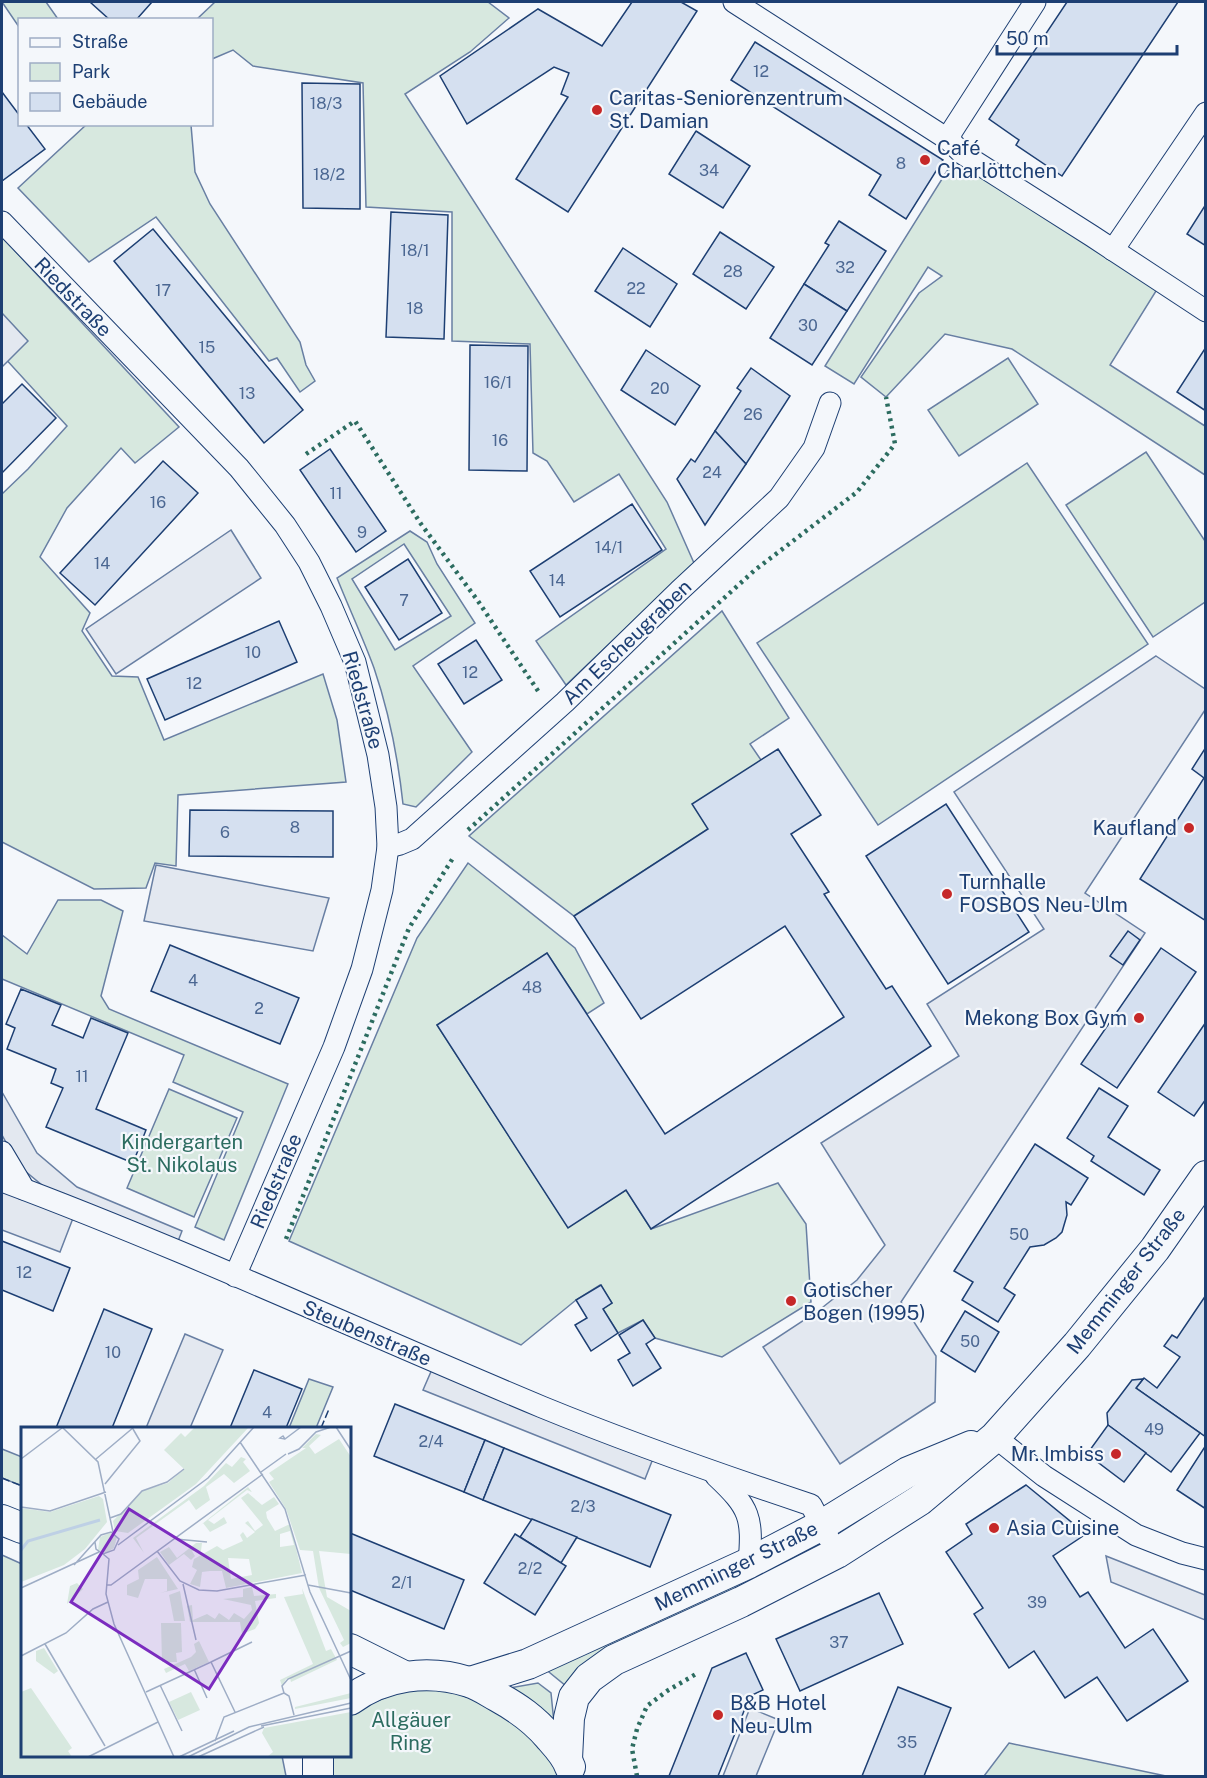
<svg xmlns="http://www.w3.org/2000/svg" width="1207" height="1778" font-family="'Public Sans',sans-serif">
	<rect width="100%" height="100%" fill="#f4f7fb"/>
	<g fill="#d7e8df" stroke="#687fa3" stroke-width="1.5" fill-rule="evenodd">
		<path d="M2 2H46L58 19 20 20 19 27Z"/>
		<path d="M215 2H488L509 18 470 52 405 94 667 502 694 563 566 685 536 641 666 549 619 474 574 502 547 461 533 453 530 344 452 341V212L366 207 363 83 253 66 233 50 212 59V20H196Z"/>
		<path d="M86 125H191L195 172 210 204 300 342 306 365 315 381 300 392 277 358 269 361 156 217 89 262 18 188Z"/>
		<path d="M957 155 1161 283 1110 365 1205 426V475L1012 349 945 334 886 397 861 377 919 293 942 276 928 267 854 384 825 366Z"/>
		<path d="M2 237 179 427 135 463 121 448 67 508 40 557 90 613 82 631 112 676 138 677 164 740 323 674 337 720 346 782 178 795 176 866 155 863 146 888 94 889 2 842V494L28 469 67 426 2 355Z"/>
		<path d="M1008 358 1038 404 959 456 928 410Z"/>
		<path d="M1146 452 1205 541V602L1153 637 1066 505Z"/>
		<path d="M1027 463 1148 644 878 825 757 643Z"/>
		<path d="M410 531 427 542 437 564 475 623 413 666 472 752 416 807 403 804C398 758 389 712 374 668 363 638 349 608 337 578ZM404 544 451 616 395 650 352 579Z"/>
		<path d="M722 611 789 718 750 744 761 760 708 829 574 916 469 836Z"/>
		<path d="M468 863 575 948 604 1003 587 1014 547 953 437 1025 568 1227 626 1190 651 1229 778 1183 806 1224 811 1302 722 1357 655 1338 643 1320 618 1333 603 1309 612 1303 600 1285 576 1300 521 1345 289 1241 417 938Z"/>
		<path d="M58 900H101L123 911 101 996 109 1009 288 1084 224 1240 195 1227 243 1112 173 1082 184 1055 2 979V935L27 954Z"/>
		<path d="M169 1089 237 1118 194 1217 127 1188Z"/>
		<path d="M309 1379 333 1387 316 1428H289Z"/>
		<path d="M2 1449 22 1457V1486L2 1478Z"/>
		<path d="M806 1542 814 1556 571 1690 544 1668Z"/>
		<path d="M2 1555 22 1564V1756H282L286 1776H2Z"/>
		<path d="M538 1683 551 1693 555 1733 504 1689Z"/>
		<path d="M416 1685 458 1693 505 1712 545 1744 562 1776H327V1756H350V1712Z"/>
		<path d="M1009 1743 1166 1776H984Z"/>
	</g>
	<g fill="#e3e8f0" stroke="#687fa3" stroke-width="1.5">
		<path d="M2 313 28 341 2 367Z"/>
		<path d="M231 530 261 578 116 674 86 629Z"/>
		<path d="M1156 656 1205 689V710L1085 893 1145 933 901 1302 936 1356 935 1402 840 1464 763 1347 818 1311 857 1280 885 1245 821 1143 959 1056 927 1004 1044 929 954 792Z"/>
		<path d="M156 865 329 898 313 951 144 921Z"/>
		<path d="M2 1092 37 1153 77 1187 182 1231 175 1249 65 1204 19 1166 2 1135Z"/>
		<path d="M2 1184 75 1213 60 1252 2 1230Z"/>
		<path d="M185 1334 223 1350 190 1428H146Z"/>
		<path d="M433 1367 654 1456 645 1479 423 1390Z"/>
		<path d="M1106 1556 1205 1595V1620L1111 1582Z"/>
		<path d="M750 1708 779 1720 756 1776H723Z"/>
	</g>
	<g fill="#d5e0f0" stroke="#1d3f73" stroke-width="1.5">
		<path d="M90 2H152L136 20H110Z"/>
		<path d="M632 2H681L697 11 568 212 516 179 568 97 561 94 569 73 554 67 467 124 440 76 538 9 602 46Z"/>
		<path d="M1067 2H1178L1062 176 1016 145 1019 140 989 119Z"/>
		<path d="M755 42 943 160 906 219 869 195 881 175 731 80Z"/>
		<path d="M302 83 360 84V209L303 208Z"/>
		<path d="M2 92 20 116V124H26L45 149 2 181Z"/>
		<path d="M696 131 750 166 723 208 669 174Z"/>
		<path d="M1206 204V246L1187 234Z"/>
		<path d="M391 212 448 215 444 339 386 337Z"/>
		<path d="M839 221 886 251 847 311 804 284 829 245 825 243Z"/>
		<path d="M153 229 303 410 264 443 114 261Z"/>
		<path d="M720 232 774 267 746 309 693 274Z"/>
		<path d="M623 248 677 284 650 327 595 291Z"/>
		<path d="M804 284 847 311 812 365 770 338Z"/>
		<path d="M470 345 528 346 527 471 469 470Z"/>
		<path d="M1206 347V411L1177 392Z"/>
		<path d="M646 350 700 386 675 425 621 390Z"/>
		<path d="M751 368 790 396 746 464 715 431 741 391 737 388Z"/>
		<path d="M22 384 56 418 2 473V404Z"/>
		<path d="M715 431 746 464 705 525 677 479 691 459 695 462Z"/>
		<path d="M330 449 386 531 356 552 300 470Z"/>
		<path d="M163 461 198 493 95 605 60 573Z"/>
		<path d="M632 504 662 550 560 617 530 571Z"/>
		<path d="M408 559 442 613 399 640 365 587Z"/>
		<path d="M279 621 297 662 165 720 147 679Z"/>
		<path d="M476 640 502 680 464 704 438 664Z"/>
		<path d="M1206 747V921L1140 879 1204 778 1192 769Z"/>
		<path d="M778 749 821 815 791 834 829 892 824 894 886 989 892 986 931 1046 651 1229 626 1190 568 1228 437 1025 547 953 665 1134 844 1017 785 926 641 1019 574 916 708 829 692 804Z"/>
		<path d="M946 804 1029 932 948 984 866 856Z"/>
		<path d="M190 810 333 811V857L189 856Z"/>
		<path d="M1128 931 1140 940 1123 965 1110 956Z"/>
		<path d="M170 945 299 998 280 1044 151 991Z"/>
		<path d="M1161 948 1196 972 1117 1088 1081 1064Z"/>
		<path d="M21 989 61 1005 52 1025 83 1038 91 1018 128 1033 96 1109 146 1130 133 1163 46 1127 63 1088 51 1083 56 1069 7 1049 15 1028 6 1024Z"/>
		<path d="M1206 1022V1099L1194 1116 1158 1092Z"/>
		<path d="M1099 1088 1128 1106 1108 1137 1160 1170 1144 1195 1091 1161 1094 1156 1067 1138Z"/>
		<path d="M1035 1144 1088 1178 1071 1205 1066 1202 1067 1215 1062 1232 1056 1238 1044 1245 1030 1247 1004 1288 1015 1295 998 1322 962 1300 973 1282 954 1271Z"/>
		<path d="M2 1241 70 1268 53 1311 2 1290Z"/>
		<path d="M601 1285 612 1303 603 1309 618 1333 591 1351 575 1325 587 1318 576 1300Z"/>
		<path d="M1206 1295V1437L1136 1388 1144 1378 1157 1388 1180 1357 1164 1346 1172 1335 1177 1338Z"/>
		<path d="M104 1309 152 1329 112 1428H56Z"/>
		<path d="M965 1311 999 1332 975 1372 941 1351Z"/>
		<path d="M643 1320 655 1338 646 1344 661 1368 633 1386 618 1360 630 1353 619 1335Z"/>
		<path d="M254 1370 302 1389 286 1428H230Z"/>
		<path d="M1143 1379 1136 1388 1200 1433 1171 1472 1108 1425 1107 1413 1132 1380Z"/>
		<path d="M395 1404 485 1440 464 1492 374 1456Z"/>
		<path d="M1108 1425 1146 1453 1124 1482 1087 1454Z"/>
		<path d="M485 1440 504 1448 483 1500 464 1492Z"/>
		<path d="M1206 1445V1509L1177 1490Z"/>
		<path d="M504 1448 671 1515 650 1567 483 1500Z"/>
		<path d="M1026 1485 1086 1534 1053 1556 1080 1597 1088 1592 1125 1648 1153 1629 1188 1681 1127 1721 1097 1677 1065 1698 1034 1651 1009 1668 974 1614 983 1608 946 1552 972 1534 966 1524Z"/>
		<path d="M532 1519 577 1537 561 1563 520 1537Z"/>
		<path d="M350 1533 464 1580 444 1629 350 1590Z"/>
		<path d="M515 1534 566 1566 535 1615 484 1583Z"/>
		<path d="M879 1593 903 1644 800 1691 776 1639Z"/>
		<path d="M746 1653 763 1690 750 1696 718 1776H669L712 1668Z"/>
		<path d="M898 1687 951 1708 924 1776H862Z"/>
	</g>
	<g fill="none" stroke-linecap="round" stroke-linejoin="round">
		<defs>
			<g id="minor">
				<path d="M734 2 949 140"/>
				<path d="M1035 2 952 131 949 140 963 154 1092 236 1206 311"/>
				<path d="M2 222 239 468 285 525 309 562 331 606 355 662 378 755 386 807 388 847 382 890 362 969 334 1047 235 1276"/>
				<path d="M1113 250 1206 113"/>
				<path d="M388 847 400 844 412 839 565 702 679 591 779 498 814 448 830 403"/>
				<path d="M2 1152 24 1189"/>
				<path d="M2 1181C184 1249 362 1332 542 1407 630 1443 721 1475 811 1505L828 1537"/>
				<path d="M995 1437 1044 1476 1136 1535 1182 1553 1206 1559"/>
				<path d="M716 1476C750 1508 753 1517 749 1563"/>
			</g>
			<g id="secondary">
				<path d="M2 1520 22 1528"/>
				<path d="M350 1649 404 1676"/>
				<path d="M470 1682 528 1664 749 1563 822 1525 908 1472 971 1446"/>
				<path d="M350 1700C384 1675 428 1669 469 1682 479 1685 489 1692 498 1697 518 1708 534 1719 549 1737 557 1746 566 1755 570 1767"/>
				<path d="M567 1759 569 1718 574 1697 589 1678 614 1660 741 1602 837 1553 920 1500 995 1437 1077 1345 1155 1249 1206 1176"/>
				<path d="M318 1776V1756"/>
			</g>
		</defs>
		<use href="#minor" stroke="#1d3f73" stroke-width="23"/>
		<use href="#secondary" stroke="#1d3f73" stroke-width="32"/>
		<use href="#minor" stroke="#f4f7fb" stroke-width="21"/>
		<use href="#secondary" stroke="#f4f7fb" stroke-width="30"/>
		<g stroke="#2c6c60" stroke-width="4.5" stroke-dasharray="3 4.5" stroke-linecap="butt">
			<path d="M306 454 355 421 421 524 478 601 540 694"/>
			<path d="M468 830 755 570 857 492 895 444 886 397"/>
			<path d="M286 1239 409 928 453 858"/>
			<path d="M637 1776 632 1749 637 1729 647 1706 667 1691 696 1674"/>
		</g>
		<g stroke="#1d3f73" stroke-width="1.5" stroke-dasharray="8 3" stroke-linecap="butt">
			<path d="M321 1428 329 1409"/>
			<path d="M2 1478 22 1486"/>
		</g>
	</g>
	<g fill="#c62828" stroke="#f4f7fb" stroke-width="2">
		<circle cx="597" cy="110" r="6"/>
		<circle cx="925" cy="160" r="6"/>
		<circle cx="1189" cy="828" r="6"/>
		<circle cx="947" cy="894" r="6"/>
		<circle cx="1139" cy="1018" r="6"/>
		<circle cx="791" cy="1301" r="6"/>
		<circle cx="1116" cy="1454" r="6"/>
		<circle cx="994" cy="1528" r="6"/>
		<circle cx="718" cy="1715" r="6"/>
	</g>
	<g text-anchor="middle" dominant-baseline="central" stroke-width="4.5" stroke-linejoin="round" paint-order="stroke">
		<g font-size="16" fill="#4b6792">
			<text x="761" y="71">12</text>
			<text x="326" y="103">18/3</text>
			<text x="901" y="163">8</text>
			<text x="709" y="170">34</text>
			<text x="329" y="174">18/2</text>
			<text x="415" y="250">18/1</text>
			<text x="845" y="267">32</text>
			<text x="733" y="271">28</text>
			<text x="636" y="288">22</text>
			<text x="163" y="290">17</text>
			<text x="415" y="308">18</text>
			<text x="808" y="325">30</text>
			<text x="207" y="347">15</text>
			<text x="498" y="382">16/1</text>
			<text x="660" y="388">20</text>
			<text x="247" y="393">13</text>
			<text x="753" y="414">26</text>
			<text x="500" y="440">16</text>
			<text x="712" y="472">24</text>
			<text x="336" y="493">11</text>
			<text x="158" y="502">16</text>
			<text x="362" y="532">9</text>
			<text x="609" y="547">14/1</text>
			<text x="102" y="563">14</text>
			<text x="557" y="580">14</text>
			<text x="404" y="600">7</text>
			<text x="253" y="652">10</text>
			<text x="470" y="672">12</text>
			<text x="194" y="683">12</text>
			<text x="295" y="827">8</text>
			<text x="225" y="832">6</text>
			<text x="193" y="980">4</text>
			<text x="532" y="987">48</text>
			<text x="259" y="1008">2</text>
			<text x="82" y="1076">11</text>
			<text x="1019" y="1234">50</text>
			<text x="24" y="1272">12</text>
			<text x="970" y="1341">50</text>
			<text x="113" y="1352">10</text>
			<text x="267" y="1412">4</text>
			<text x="1154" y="1429">49</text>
			<text x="431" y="1441">2/4</text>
			<text x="583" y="1506">2/3</text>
			<text x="530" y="1568">2/2</text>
			<text x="402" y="1582">2/1</text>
			<text x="1037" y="1602">39</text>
			<text x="839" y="1642">37</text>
			<text x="907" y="1742">35</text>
		</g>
		<g font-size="20" fill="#1d3f73" stroke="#f4f7fb" text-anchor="start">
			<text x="609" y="98">Caritas-Seniorenzentrum<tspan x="609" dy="23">St. Damian</tspan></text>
			<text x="937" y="148">Café<tspan x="937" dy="23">Charlöttchen</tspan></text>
			<text x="1177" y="828" text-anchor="end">Kaufland</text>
			<text x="959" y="882">Turnhalle<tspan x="959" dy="23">FOSBOS Neu-Ulm</tspan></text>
			<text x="1127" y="1018" text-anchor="end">Mekong Box Gym</text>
			<text x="803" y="1290">Gotischer<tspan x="803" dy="23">Bogen (1995)</tspan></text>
			<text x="1104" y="1454" text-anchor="end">Mr. Imbiss</text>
			<text x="1006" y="1528">Asia Cuisine</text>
			<text x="730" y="1703">B&amp;B Hotel<tspan x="730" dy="23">Neu-Ulm</tspan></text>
		</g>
		<g font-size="20" fill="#1d3f73" stroke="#f4f7fb">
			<text transform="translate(73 297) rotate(46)">Riedstraße</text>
			<text transform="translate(627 642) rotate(-44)">Am Escheugraben</text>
			<text transform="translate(363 700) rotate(74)">Riedstraße</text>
			<text transform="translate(276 1181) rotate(-67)">Riedstraße</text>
			<text transform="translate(1126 1281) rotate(-52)">Memminger Straße</text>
			<text transform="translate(367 1333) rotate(23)">Steubenstraße</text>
			<text transform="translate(736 1566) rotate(-26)">Memminger Straße</text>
		</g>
		<g font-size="20" fill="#2c6c60" stroke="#f4f7fb">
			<text x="182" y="1142">Kindergarten<tspan x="182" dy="23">St. Nikolaus</tspan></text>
			<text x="411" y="1720">Allgäuer<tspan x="411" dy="23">Ring</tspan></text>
		</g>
	</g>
	<g transform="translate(21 1427)">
		<rect width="330" height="330" fill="#f4f7fb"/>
		<path d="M174 0H228L175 57 107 106 94 104 92 94 121 64 147 56 163 42 143 23 160 6 164 10ZM295 7 300 8 288 19 294 27 318 12 330 30V127L298 124 306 170 330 184V216L322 220 319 216 323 213 298 161 292 124 279 123 265 82 248 55 253 52 248 46 285 21H281ZM220 30 225 32 222 35 229 44 213 56 203 47 185 60 189 73 175 83 168 73 115 111 123 126 112 111 183 59 205 36 211 40ZM227 60 231 65 226 63 187 93 193 97 203 90 206 96 189 105 182 96 176 101ZM227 66 241 78 253 70 258 77 245 85 246 91 254 104 269 97 281 146 205 161 201 144H189L181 145 179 160 169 157 176 143 171 140 173 132 196 119 202 123 222 114 219 108 222 105 226 111 234 105 224 96 227 94 234 104 242 98 220 71ZM269 104 273 118 259 120V107ZM207 131 228 132 231 148 210 152ZM78 69 82 72 86 95 64 122 43 138 0 155V81L29 85ZM89 106 96 110 93 121 85 126 77 123 79 110ZM175 116H181L180 124H171L174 129 170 133 163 127 148 138 139 125 148 120 156 131ZM136 130 157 162 139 166 146 164V152H124L117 171 106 168V158L118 152 117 143ZM56 156 62 162 46 177 49 159ZM231 160 233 169 255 167V171L234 174 238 196 234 202 221 207 219 195H169L166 179 171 178 172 193 186 187 194 192 198 186 208 193 213 186 223 192 231 183 230 178 202 172 222 170V162ZM281 161 305 224 310 222 316 233 270 255 269 251 265 252 261 259 259 253 292 237 263 170 282 167ZM159 164 164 194H153L148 168ZM140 196H160L161 225 155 226 156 235H141ZM178 214 188 235 168 244 164 237 145 246 143 242 170 230 175 225 173 217ZM23 221 37 244 33 247 15 234V224ZM10 261 51 321 47 324 51 330H3L0 325V265ZM170 265 179 283 157 293 148 275ZM330 266V271L274 282V280ZM330 285V330H246L252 325 241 306 243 301Z" fill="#d7e8df" fill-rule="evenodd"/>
		<path fill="none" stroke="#bed0e5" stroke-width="3" d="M0 123 7 114 79 93"/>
		<path fill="none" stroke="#9eadc5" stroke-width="1.5" d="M41 0 77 35 92 105M315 0 330 23M264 12 259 11 262 9 264 12 280 0M219 15 264 82 289 165 330 253M267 27 278 22 295 5 310 0M0 32 41 1M75 32 113 0M240 45 265 27M84 57 119 14 112 2M0 80 29 84 85 65M89 91 100 87 121 64 146 55 163 42M155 112 186 115M97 118 187 51 233 0M136 124 159 154 178 163 196 164 285 148M82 127 88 132 85 167 93 197 153 330M53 138 80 108 90 105 98 112 93 123 82 127 75 122 74 115M162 157 175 213M85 158H90L242 47M287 158 330 166M0 161 78 125M24 217 84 319M0 229 45 206 72 182 87 175M190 235 231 215M173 242 186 271M139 258 161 304M125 265 190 235 214 285M263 266 261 259 267 252 330 224M263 266 268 269 273 288M240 299 330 281M194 314 203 290 263 266M67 330 137 295M158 330 213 304M167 330 228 300 330 276M177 330 243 300"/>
		<path fill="#7b2cbf" fill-opacity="0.15" stroke="#7b2cbf" stroke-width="3" d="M108 82 247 168 188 262 50 175Z"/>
		<rect width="330" height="330" fill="none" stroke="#1d3f73" stroke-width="3"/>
	</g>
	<rect width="1207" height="1778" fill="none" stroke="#1d3f73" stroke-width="6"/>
	<rect x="18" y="18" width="195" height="108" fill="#f4f7fb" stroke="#9eadc5" stroke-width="1.5"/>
	<rect x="30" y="38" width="30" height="9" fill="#f4f7fb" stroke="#9eadc5" stroke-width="1.5"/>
	<text x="72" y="48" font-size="18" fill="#1d3f73">Straße</text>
	<rect x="30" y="63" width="30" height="18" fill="#d7e8df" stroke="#9eadc5" stroke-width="1.5"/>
	<text x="72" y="78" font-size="18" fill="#1d3f73">Park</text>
	<rect x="30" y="93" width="30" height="18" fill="#d5e0f0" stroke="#9eadc5" stroke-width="1.5"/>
	<text x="72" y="108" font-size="18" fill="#1d3f73">Gebäude</text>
	<path d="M997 45v9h180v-9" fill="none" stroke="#1d3f73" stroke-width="3"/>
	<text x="1006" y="45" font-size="18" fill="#1d3f73" stroke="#f4f7fb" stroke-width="4.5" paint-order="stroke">50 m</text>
</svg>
